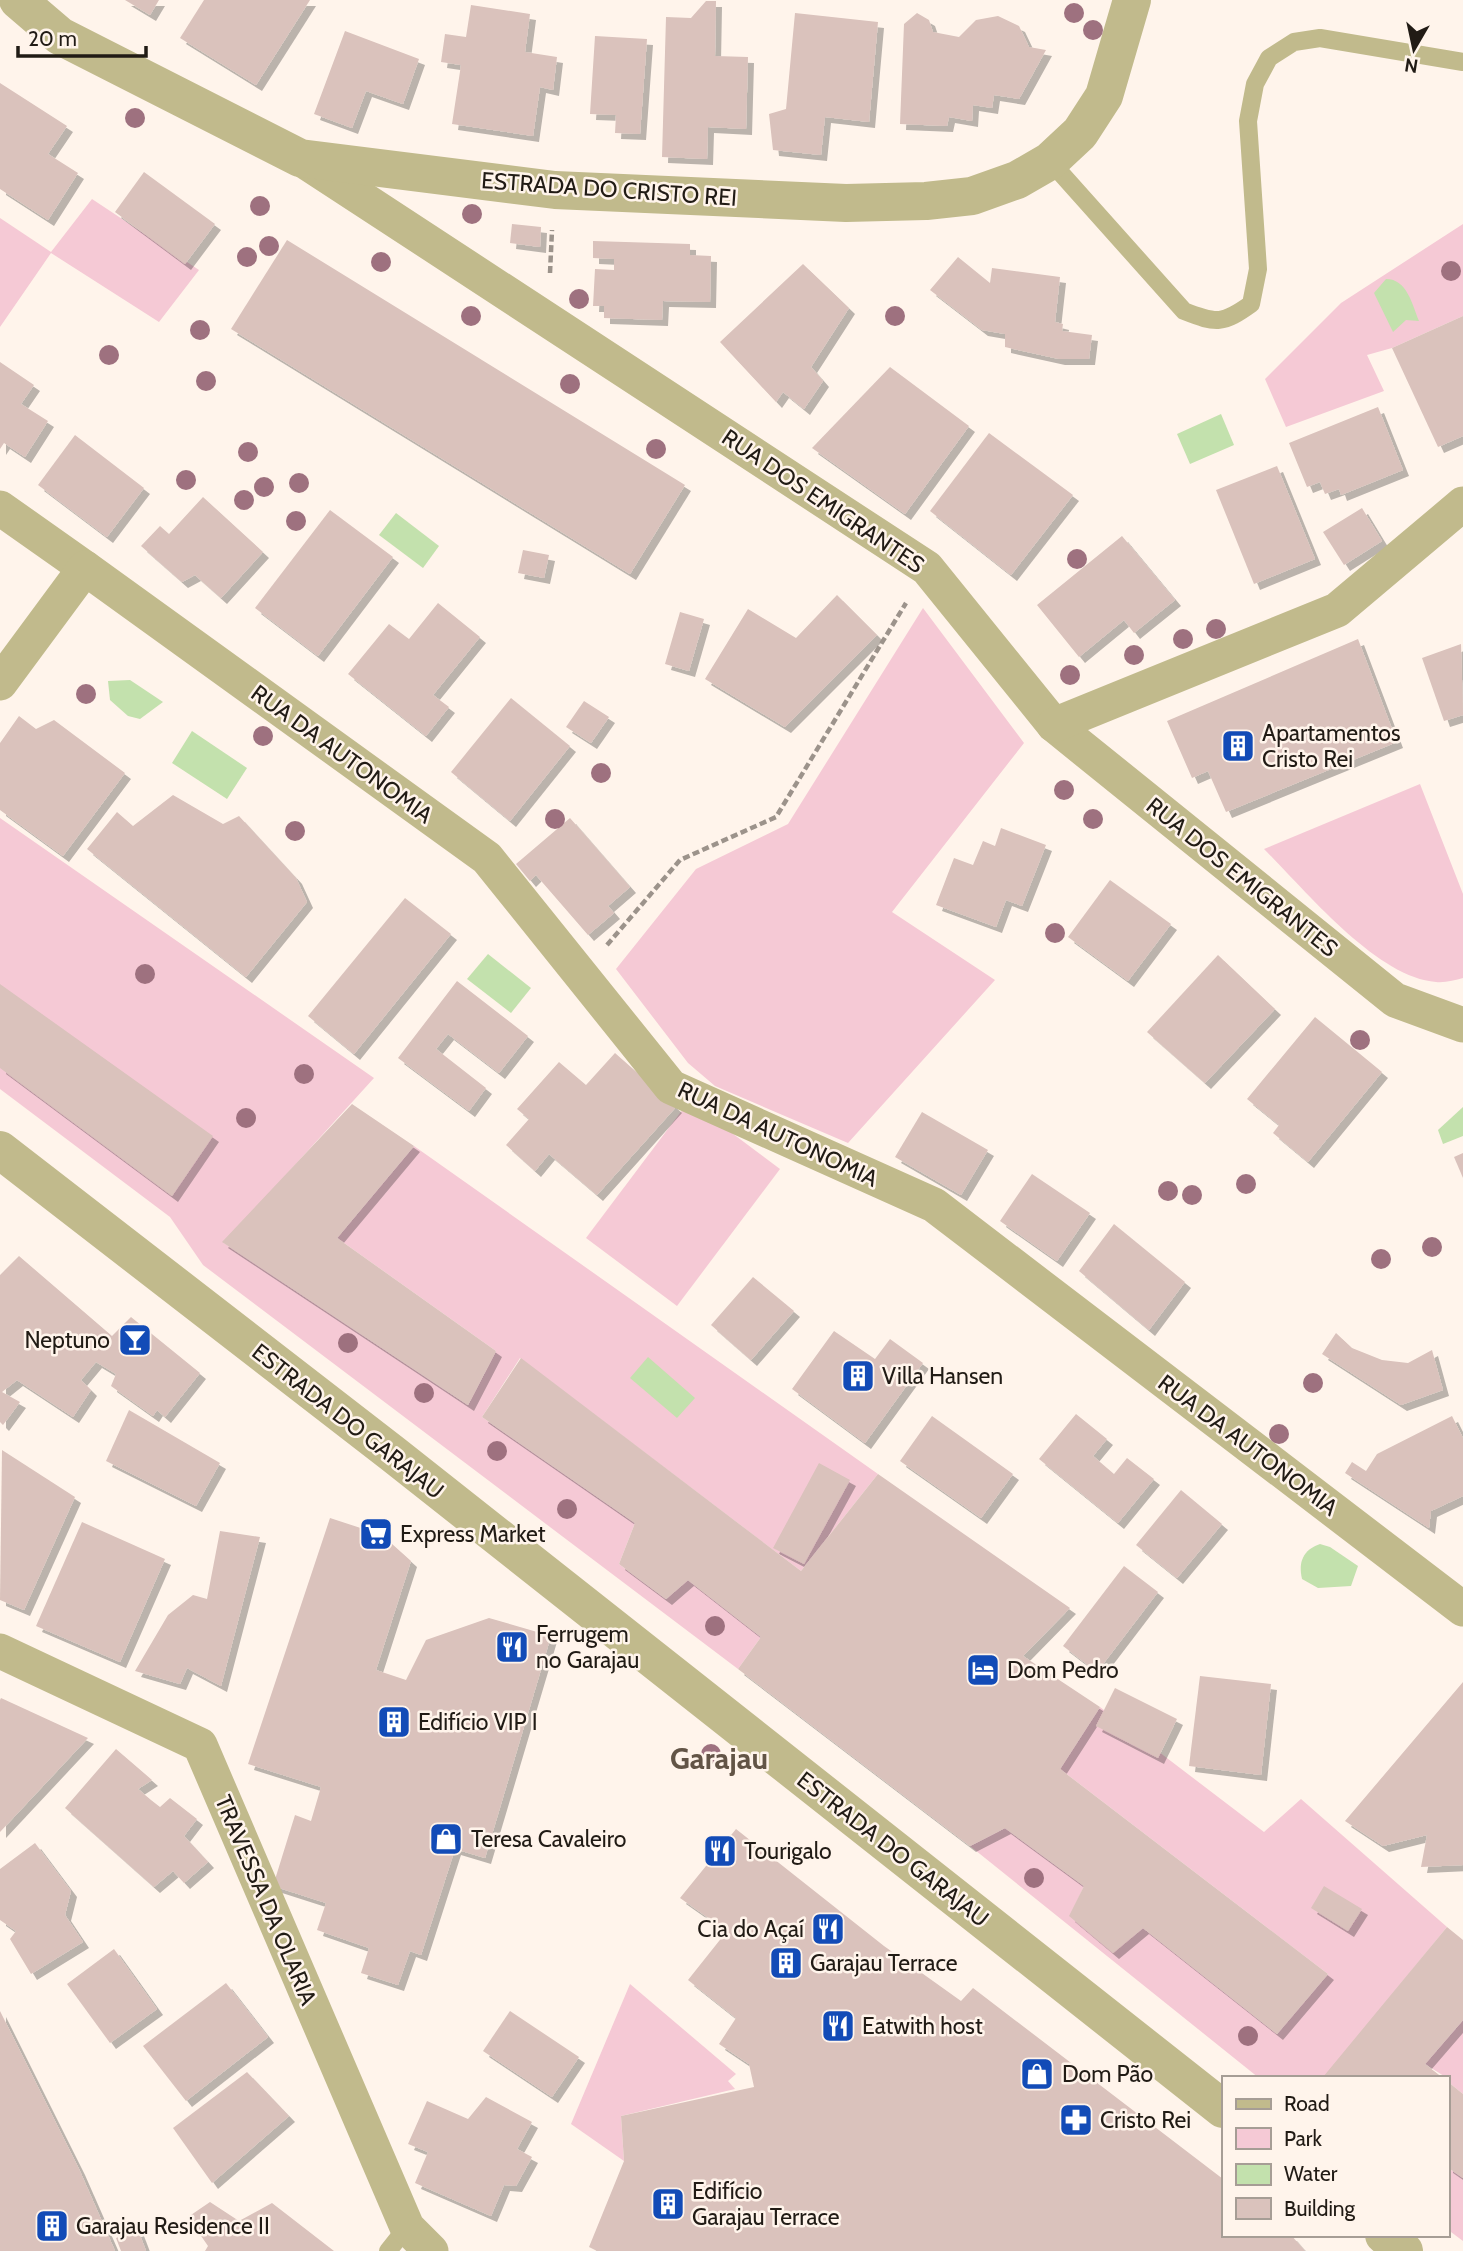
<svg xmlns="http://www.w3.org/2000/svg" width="1463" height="2251" font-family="Cabin,sans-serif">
	<defs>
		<filter id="shadow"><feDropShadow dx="6" dy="6" stdDeviation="0" flood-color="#0004"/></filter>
	</defs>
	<rect width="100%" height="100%" fill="#fff4eb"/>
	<g fill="#f5c9d5">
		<path d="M92 199 199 270 159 322 51 253 0 327V218L51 252Z"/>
		<path d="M1463 224V316L1392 348 1367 355 1384 391 1286 427 1265 379 1341 303Z"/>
		<path d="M923 608 1024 743 892 912 995 980 848 1143 715 1086 688 1063 616 969 696 869 788 824Z"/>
		<path d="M1420 784 1463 894V978C1455 980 1445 983 1436 982 1377 978 1305 890 1264 849Z"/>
		<path d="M0 818 374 1078 224 1243 468 1405 496 1351 337 1238 414 1146 878 1474 801 1571 520 1358 482 1417 635 1523 619 1564 666 1599 688 1580 761 1637 738 1669 203 1265 170 1217 0 1089Z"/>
		<path d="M689 1101 780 1169 677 1306 586 1238Z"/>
		<path d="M1100 1707 1264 1832 1301 1799 1447 1927 1324 2078H1259L970 1846 1005 1828 1084 1886 1070 1916 1113 1952 1143 1928 1277 2034 1328 1974 1060 1769Z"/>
		<path d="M630 1984 736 2074 728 2081 735 2089 621 2116 624 2161 571 2124Z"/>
		<path d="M1463 2020V2094L1447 2081V2078L1425 2064Z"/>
		<path d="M1447 2167 1463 2178V2241L1447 2229Z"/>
	</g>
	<g fill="#c3e1ad">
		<path d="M1386 279C1407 279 1412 304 1419 321L1406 320 1393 332 1374 293Z"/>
		<path d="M1221 414 1234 445 1190 464 1177 434Z"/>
		<path d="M396 513 439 546 423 568 379 535Z"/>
		<path d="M130 680 163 702 140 719 128 716 110 700 108 681Z"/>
		<path d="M192 731 247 768 227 799 172 763Z"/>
		<path d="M488 954 531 988 511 1013 467 979Z"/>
		<path d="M1463 1107V1136L1443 1144 1438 1130Z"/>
		<path d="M648 1357 695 1398 677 1418 630 1378Z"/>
		<path d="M1320 1544 1330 1547 1358 1566 1351 1586 1318 1588 1302 1579C1298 1562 1303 1550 1320 1544Z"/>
	</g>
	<g fill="#dac2bc" filter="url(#shadow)">
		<path d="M125 0H159L150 15Z"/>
		<path d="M204 0H310L256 85 180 38Z"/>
		<path d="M706 1H716L715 56 748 57 746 129 708 127 707 159 662 157 666 17 691 18Z"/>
		<path d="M471 5 530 14 525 52 557 57 553 90 540 87 533 136 452 124 461 65 441 62 445 34 466 37Z"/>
		<path d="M795 13 878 22 869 122 825 117 821 155 773 150 769 114 786 109Z"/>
		<path d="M917 13 929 20 933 32 959 37 976 20 998 16 1019 26 1029 47 1046 50 1019 99 994 95 992 108 973 105 972 121 949 117 947 126 900 124 904 24Z"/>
		<path d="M345 31 419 59 403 104 366 91 352 128 314 114Z"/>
		<path d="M595 36 647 39 640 134 615 133 616 115 590 114Z"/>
		<path d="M0 83 67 126 48 154 78 173 48 220 0 189Z"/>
		<path d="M144 172 215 224 185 264 115 212Z"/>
		<path d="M512 224 541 227 540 247 510 243Z"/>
		<path d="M287 240 685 485 630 574 231 329Z"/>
		<path d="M593 241 690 244V255L711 256 710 302 663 301 662 320 604 318V306H593L595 269 614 270V259L593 258Z"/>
		<path d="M958 257 990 283 992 268 1060 277 1055 322 1063 324 1062 331 1092 335 1089 359H1059L1005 347V334L982 330 930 290Z"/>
		<path d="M803 264 849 308 811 367 823 381 804 409 783 392 776 402 720 342Z"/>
		<path d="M1463 316V436L1438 447 1392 348Z"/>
		<path d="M0 362 34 385 21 404 48 421 25 457 4 443 0 449Z"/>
		<path d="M890 367 969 426 905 514 812 448Z"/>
		<path d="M1378 407 1403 470 1341 495 1339 489 1325 494 1320 482 1307 487 1289 443Z"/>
		<path d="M989 433 1073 495 1011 575 930 511Z"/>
		<path d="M75 435 144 488 107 537 38 485Z"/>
		<path d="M1277 466 1315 559 1254 584 1216 490Z"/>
		<path d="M203 497 263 552 221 598 195 575 182 582 141 546 160 526 169 534Z"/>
		<path d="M1362 508 1382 541 1344 565 1323 532Z"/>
		<path d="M330 510 393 557 318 656 255 608Z"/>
		<path d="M1122 536 1175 600 1134 633 1124 620 1079 657 1037 605Z"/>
		<path d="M523 550 549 555 544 578 518 573Z"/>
		<path d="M837 595 877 635 785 727 705 679 748 609 796 638Z"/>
		<path d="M438 603 480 637 433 695 449 707 426 736 348 674 389 624 409 639Z"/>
		<path d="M680 612 704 619 689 671 665 664Z"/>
		<path d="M1358 639 1397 742 1226 812 1208 771 1192 778 1167 721Z"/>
		<path d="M1461 644 1463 715 1444 721 1422 658Z"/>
		<path d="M511 698 570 746 510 821 451 772Z"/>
		<path d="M584 701 609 717 591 743 566 727Z"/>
		<path d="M19 716 36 729 54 720 125 773 63 856 0 810V743Z"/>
		<path d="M173 795 223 824 239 816 296 878 307 902 246 977 87 849 117 812 133 826Z"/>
		<path d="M570 818 630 887 608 906 614 913 588 935 536 875 530 881 516 864Z"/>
		<path d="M1001 828 1046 845 1022 906 1006 900 996 927 936 905 954 858 973 865 983 841 995 846Z"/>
		<path d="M1110 880 1171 924 1128 981 1068 937Z"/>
		<path d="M405 898 451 934 354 1054 308 1016Z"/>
		<path d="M1218 955 1275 1009 1205 1083 1147 1032Z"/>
		<path d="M457 981 528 1036 499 1073 448 1034 436 1049 486 1088 469 1111 398 1058Z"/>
		<path d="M0 984 213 1136 172 1196 0 1068Z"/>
		<path d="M1315 1017 1382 1072 1308 1162 1273 1133 1279 1125 1247 1099Z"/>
		<path d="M615 1053 676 1107 597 1195 549 1154 535 1171 506 1145 529 1119 517 1109 559 1062 586 1085Z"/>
		<path d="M352 1104 414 1146 337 1238 496 1351 468 1405 222 1242Z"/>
		<path d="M922 1112 988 1150 961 1195 895 1157Z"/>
		<path d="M1463 1153V1178L1454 1157Z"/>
		<path d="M1032 1174 1090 1213 1057 1261 1000 1221Z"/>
		<path d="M1114 1224 1185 1282 1149 1330 1079 1271Z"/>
		<path d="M19 1256 112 1336 131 1317 200 1373 165 1417 157 1410 153 1416 111 1386 116 1374 96 1362 81 1380 91 1390 73 1417 17 1380 2 1392 20 1402 3 1425 0 1422V1275Z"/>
		<path d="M753 1277 794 1311 751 1360 711 1325Z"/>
		<path d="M834 1331 875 1359 890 1339 923 1363 865 1443 792 1389Z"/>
		<path d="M1336 1333 1352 1348 1382 1360 1408 1363 1432 1350 1443 1390 1401 1405 1322 1354Z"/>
		<path d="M521 1358 801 1571 878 1474 1070 1608 1023 1656 1100 1707 1060 1769 1328 1974 1277 2034 1143 1928 1113 1953 1069 1916 1084 1886 1005 1828 970 1846 738 1669 761 1637 688 1580 666 1599 619 1564 635 1523 482 1417Z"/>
		<path d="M129 1410 220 1463 196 1506 106 1461Z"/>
		<path d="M1076 1414 1107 1439 1093 1456 1114 1474 1127 1458 1154 1479 1118 1523 1039 1459Z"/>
		<path d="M932 1416 1013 1474 981 1518 900 1461Z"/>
		<path d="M1452 1416 1463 1438V1496L1431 1511 1429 1528 1345 1473 1352 1462 1366 1471 1377 1454Z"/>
		<path d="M2 1450 75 1497 24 1610 0 1600Z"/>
		<path d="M819 1463 850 1480 804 1564 773 1548Z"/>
		<path d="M1181 1490 1222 1524 1177 1578 1136 1545Z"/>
		<path d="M330 1518 382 1535 411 1561 376 1670 406 1680 426 1640 489 1618 551 1636 485 1858 455 1849 421 1955 410 1951 398 1985 361 1973 369 1948 317 1930 326 1903 273 1886 295 1815 311 1821 321 1787 248 1764Z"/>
		<path d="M82 1522 165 1559 120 1662 36 1626Z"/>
		<path d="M220 1531 260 1537 221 1686 187 1668 180 1684 135 1671 168 1615 193 1595 207 1599Z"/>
		<path d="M1124 1566 1158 1592 1097 1672 1063 1646Z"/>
		<path d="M1200 1676 1271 1684 1261 1775 1189 1766Z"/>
		<path d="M1463 1682V1865L1421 1867 1427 1835 1383 1846 1345 1821Z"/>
		<path d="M1115 1688 1177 1719 1158 1758 1096 1726Z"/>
		<path d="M1 1698 88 1738 0 1832V1700Z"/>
		<path d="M116 1749 152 1780 138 1789 151 1800 160 1807 170 1798 197 1819 184 1836 208 1862 184 1883 173 1871 154 1887 65 1808Z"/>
		<path d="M736 1829 884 1946 961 2001 973 1988 1223 2179V2235H1291L1305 2251H597L589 2247 624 2161 621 2116 754 2087 749 2064 719 2044 736 2018 688 1980 727 1931 680 1898Z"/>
		<path d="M35 1843 71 1891 65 1915 83 1942 31 1974 10 1939 16 1931 0 1920V1869Z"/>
		<path d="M1324 1886 1362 1909 1348 1931 1311 1908Z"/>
		<path d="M1447 1927 1463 1940V2020L1425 2064 1443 2078 1323 2077Z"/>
		<path d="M114 1949 157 2009 110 2043 67 1984Z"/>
		<path d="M226 1983 268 2037 186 2101 143 2046Z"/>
		<path d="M0 2011 79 2169 115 2251H0Z"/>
		<path d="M510 2011 579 2057 552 2097 483 2051Z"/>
		<path d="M247 2072 289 2116 212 2183 173 2128Z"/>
		<path d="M1447 2081 1463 2094V2178L1447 2167Z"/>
		<path d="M486 2097 532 2122 517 2149 532 2157 516 2186 504 2185 491 2216 415 2183 428 2152 408 2144 427 2101 468 2119Z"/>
		<path d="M210 2202 239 2221 272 2203 334 2251H205L208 2246 188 2217Z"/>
		<path d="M138 2230 146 2251H121L116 2238Z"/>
	</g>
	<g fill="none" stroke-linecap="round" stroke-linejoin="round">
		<g stroke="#9c938b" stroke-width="4.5" stroke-dasharray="7 3.5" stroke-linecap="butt">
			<path d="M550 273 552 230"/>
			<path d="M607 945 680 860 776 817 906 603"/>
		</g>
		<g stroke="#c1ba8c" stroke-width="18">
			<path d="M1050 161 1184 311C1217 324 1223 324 1251 304L1258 269 1248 121 1255 84 1269 58 1294 42 1320 38 1463 62"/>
			<path d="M388 2251 407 2227"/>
		</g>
		<g stroke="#c1ba8c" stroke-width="35">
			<path d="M300 158 927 568 1054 725 1395 1000 1463 1025"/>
			<path d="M0 508 85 568"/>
			<path d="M0 683 85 568 487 858 671 1087 934 1205 1463 1609"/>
			<path d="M1054 725 1337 610 1463 504"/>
			<path d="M0 1651 200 1745 407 2227 431 2251"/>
		</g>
		<g stroke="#c1ba8c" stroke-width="38">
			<path d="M18 0 60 36 300 158 555 190 846 203 926 201 972 196 1017 180 1050 161 1080 133 1104 96 1132 0"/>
			<path d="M0 1150 393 1454 1223 2109"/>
			<path d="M1384 2235 1404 2251"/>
		</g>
	</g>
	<g fill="#9e717f">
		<circle cx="1074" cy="13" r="10"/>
		<circle cx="1093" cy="30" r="10"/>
		<circle cx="135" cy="118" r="10"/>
		<circle cx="260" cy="206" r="10"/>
		<circle cx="472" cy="214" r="10"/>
		<circle cx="269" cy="246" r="10"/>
		<circle cx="247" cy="257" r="10"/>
		<circle cx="381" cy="262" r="10"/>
		<circle cx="1451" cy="271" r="10"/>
		<circle cx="579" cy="299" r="10"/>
		<circle cx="471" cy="316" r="10"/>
		<circle cx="895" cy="316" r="10"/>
		<circle cx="200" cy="330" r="10"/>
		<circle cx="109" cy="355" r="10"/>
		<circle cx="206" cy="381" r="10"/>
		<circle cx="570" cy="384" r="10"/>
		<circle cx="656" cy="449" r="10"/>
		<circle cx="248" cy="452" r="10"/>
		<circle cx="186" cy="480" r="10"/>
		<circle cx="299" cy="483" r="10"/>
		<circle cx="264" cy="487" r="10"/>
		<circle cx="244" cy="500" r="10"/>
		<circle cx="296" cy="521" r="10"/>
		<circle cx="1077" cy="559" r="10"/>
		<circle cx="1216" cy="629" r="10"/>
		<circle cx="1183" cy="639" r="10"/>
		<circle cx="1134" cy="655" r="10"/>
		<circle cx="1070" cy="675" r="10"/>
		<circle cx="86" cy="694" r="10"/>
		<circle cx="263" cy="736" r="10"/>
		<circle cx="601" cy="773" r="10"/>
		<circle cx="1064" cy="790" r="10"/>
		<circle cx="555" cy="819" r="10"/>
		<circle cx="1093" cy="819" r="10"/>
		<circle cx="295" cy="831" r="10"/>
		<circle cx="1055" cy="933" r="10"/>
		<circle cx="145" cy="974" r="10"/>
		<circle cx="1360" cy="1040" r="10"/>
		<circle cx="304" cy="1074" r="10"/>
		<circle cx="246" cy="1118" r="10"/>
		<circle cx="1246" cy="1184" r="10"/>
		<circle cx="1168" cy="1191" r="10"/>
		<circle cx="1192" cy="1195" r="10"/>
		<circle cx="1432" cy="1247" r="10"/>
		<circle cx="1381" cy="1259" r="10"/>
		<circle cx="348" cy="1343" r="10"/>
		<circle cx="1313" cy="1383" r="10"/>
		<circle cx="424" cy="1393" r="10"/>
		<circle cx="1279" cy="1434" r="10"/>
		<circle cx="497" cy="1451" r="10"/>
		<circle cx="567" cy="1509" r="10"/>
		<circle cx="715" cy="1626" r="10"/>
		<circle cx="711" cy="1754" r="10"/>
		<circle cx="1034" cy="1878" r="10"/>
		<circle cx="1248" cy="2036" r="10"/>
	</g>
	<defs>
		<symbol id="building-square" viewBox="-11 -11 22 22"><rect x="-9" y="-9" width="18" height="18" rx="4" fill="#124bb7" stroke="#fff4eb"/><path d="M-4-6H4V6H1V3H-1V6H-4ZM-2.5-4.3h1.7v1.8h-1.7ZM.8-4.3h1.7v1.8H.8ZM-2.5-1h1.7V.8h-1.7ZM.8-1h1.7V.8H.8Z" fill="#fff"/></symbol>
		<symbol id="bar-square" viewBox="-11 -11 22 22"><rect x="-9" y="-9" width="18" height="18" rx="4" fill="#124bb7" stroke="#fff4eb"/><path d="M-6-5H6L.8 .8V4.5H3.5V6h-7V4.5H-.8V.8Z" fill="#fff"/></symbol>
		<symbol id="supermarket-square" viewBox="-11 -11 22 22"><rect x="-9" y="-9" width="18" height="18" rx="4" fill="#124bb7" stroke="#fff4eb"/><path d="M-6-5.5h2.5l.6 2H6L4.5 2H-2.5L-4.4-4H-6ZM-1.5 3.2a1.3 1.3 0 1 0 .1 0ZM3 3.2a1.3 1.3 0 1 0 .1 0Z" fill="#fff"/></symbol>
		<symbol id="restaurant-square" viewBox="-11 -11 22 22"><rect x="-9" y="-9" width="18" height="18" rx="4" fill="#124bb7" stroke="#fff4eb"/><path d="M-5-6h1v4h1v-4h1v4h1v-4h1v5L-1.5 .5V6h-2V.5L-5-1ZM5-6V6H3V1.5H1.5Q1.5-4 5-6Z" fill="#fff"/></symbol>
		<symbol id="hotel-square" viewBox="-11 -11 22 22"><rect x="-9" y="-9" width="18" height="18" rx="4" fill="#124bb7" stroke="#fff4eb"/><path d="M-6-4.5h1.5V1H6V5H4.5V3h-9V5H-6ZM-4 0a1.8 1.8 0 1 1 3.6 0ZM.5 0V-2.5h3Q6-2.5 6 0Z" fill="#fff"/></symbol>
		<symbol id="shop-square" viewBox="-11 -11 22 22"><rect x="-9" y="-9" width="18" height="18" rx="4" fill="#124bb7" stroke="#fff4eb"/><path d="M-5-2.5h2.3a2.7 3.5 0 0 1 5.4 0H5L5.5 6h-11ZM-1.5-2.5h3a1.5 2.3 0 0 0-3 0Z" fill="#fff"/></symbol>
		<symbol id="pharmacy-square" viewBox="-11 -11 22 22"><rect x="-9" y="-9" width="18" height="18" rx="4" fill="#124bb7" stroke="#fff4eb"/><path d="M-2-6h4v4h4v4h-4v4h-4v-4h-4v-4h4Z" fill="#fff"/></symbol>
	</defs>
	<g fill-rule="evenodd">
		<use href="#building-square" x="1219" y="727" width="38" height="38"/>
		<use href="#bar-square" x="116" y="1321" width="38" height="38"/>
		<use href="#building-square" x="839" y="1357" width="38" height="38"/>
		<use href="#supermarket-square" x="357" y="1515" width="38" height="38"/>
		<use href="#restaurant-square" x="493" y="1628" width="38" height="38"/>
		<use href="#hotel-square" x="964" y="1651" width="38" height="38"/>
		<use href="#building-square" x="375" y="1703" width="38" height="38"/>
		<use href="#shop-square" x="427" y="1820" width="38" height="38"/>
		<use href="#restaurant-square" x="701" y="1832" width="38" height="38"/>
		<use href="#restaurant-square" x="809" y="1910" width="38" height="38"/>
		<use href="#building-square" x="767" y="1944" width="38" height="38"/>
		<use href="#restaurant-square" x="819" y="2007" width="38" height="38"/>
		<use href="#shop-square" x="1018" y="2055" width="38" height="38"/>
		<use href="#pharmacy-square" x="1057" y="2101" width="38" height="38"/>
		<use href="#building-square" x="649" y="2185" width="38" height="38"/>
		<use href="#building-square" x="33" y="2207" width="38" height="38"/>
	</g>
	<g text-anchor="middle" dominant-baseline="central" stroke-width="5" stroke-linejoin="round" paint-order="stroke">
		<g font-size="23" fill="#211b15" stroke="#fff4eb">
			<text transform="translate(609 189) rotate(4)">ESTRADA DO CRISTO REI</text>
			<text transform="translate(823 501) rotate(34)">RUA DOS EMIGRANTES</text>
			<text transform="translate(342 754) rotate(36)">RUA DA AUTONOMIA</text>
			<text transform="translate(1242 877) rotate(39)">RUA DOS EMIGRANTES</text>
			<text transform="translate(778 1134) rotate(25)">RUA DA AUTONOMIA</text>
			<text transform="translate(348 1421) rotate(38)">ESTRADA DO GARAJAU</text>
			<text transform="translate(1248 1445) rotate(37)">RUA DA AUTONOMIA</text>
			<text transform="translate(893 1849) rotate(38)">ESTRADA DO GARAJAU</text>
			<text transform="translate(266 1900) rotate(67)">TRAVESSA DA OLARIA</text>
		</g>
		<g font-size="23" fill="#211b15" stroke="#fff4eb" text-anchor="start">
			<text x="1262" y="733">Apartamentos<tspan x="1262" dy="26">Cristo Rei</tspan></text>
			<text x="110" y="1340" text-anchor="end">Neptuno</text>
			<text x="882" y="1376">Villa Hansen</text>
			<text x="400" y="1534">Express Market</text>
			<text x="536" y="1634">Ferrugem<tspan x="536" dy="26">no Garajau</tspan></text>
			<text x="1007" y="1670">Dom Pedro</text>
			<text x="418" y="1722">Edifício VIP I</text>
			<text x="471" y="1839">Teresa Cavaleiro</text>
			<text x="744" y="1851">Tourigalo</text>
			<text x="804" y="1929" text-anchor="end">Cia do Açaí</text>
			<text x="810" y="1963">Garajau Terrace</text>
			<text x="862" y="2026">Eatwith host</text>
			<text x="1062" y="2074">Dom Pão</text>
			<text x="1100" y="2120">Cristo Rei</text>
			<text x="692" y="2191">Edifício<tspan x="692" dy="26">Garajau Terrace</tspan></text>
			<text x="76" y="2226">Garajau Residence II</text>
		</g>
		<g font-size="30" font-weight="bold" fill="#625446" stroke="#fff4eb">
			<text x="719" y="1758">Garajau</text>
		</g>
	</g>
	<rect x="1222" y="2076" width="228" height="161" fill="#fff4eb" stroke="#a69d95" stroke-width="2"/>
	<rect x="1236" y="2099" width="35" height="10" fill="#c1ba8c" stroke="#a69d95" stroke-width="2"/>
	<text x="1284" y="2111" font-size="21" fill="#211b15">Road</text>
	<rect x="1236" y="2128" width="35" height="21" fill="#f5c9d5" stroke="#a69d95" stroke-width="2"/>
	<text x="1284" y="2146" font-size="21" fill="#211b15">Park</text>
	<rect x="1236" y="2164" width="35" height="21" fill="#c3e1ad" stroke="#a69d95" stroke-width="2"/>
	<text x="1284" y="2181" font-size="21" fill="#211b15">Water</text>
	<rect x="1236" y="2198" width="35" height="21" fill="#dac2bc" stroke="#a69d95" stroke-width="2"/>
	<text x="1284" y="2216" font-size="21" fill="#211b15">Building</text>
	<g transform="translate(1414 49) rotate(189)" stroke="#fff4eb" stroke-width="5" paint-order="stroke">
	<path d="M0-5L12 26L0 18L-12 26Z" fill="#211b15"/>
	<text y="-10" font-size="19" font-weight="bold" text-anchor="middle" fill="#211b15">N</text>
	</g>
	<path d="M18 46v10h128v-10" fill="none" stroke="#211b15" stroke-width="3.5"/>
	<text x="28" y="46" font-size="21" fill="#211b15" stroke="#fff4eb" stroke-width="5" paint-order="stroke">20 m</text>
</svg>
